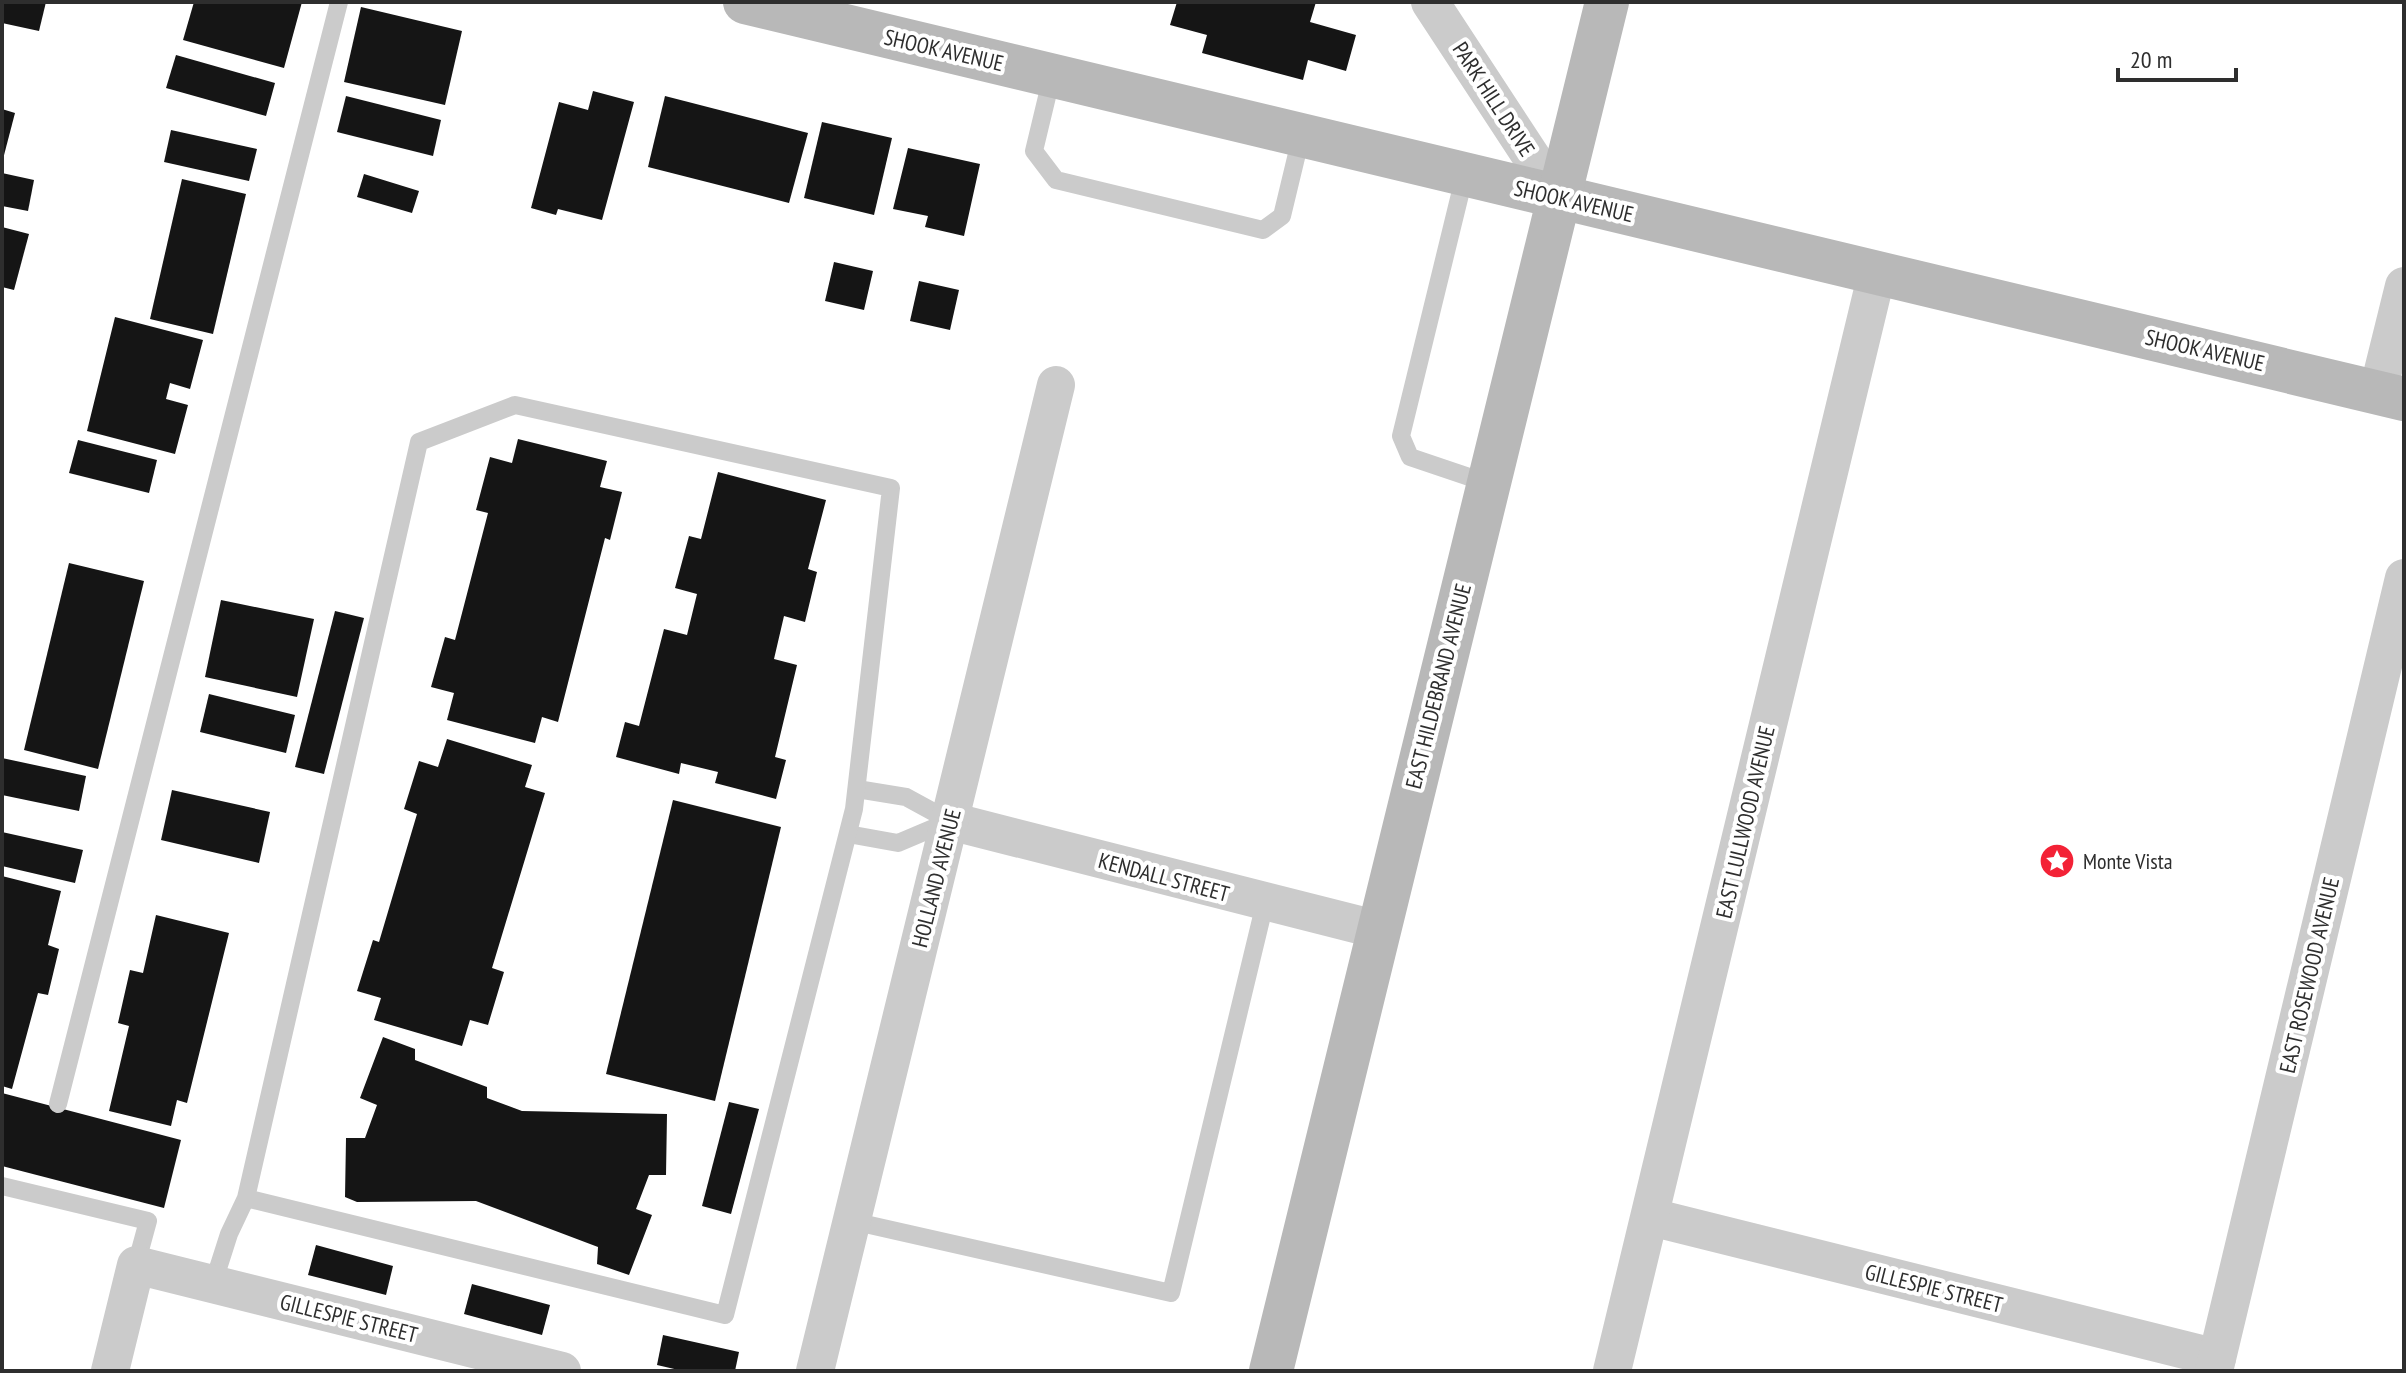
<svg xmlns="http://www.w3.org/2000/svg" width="2406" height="1373" font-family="'PT Sans Narrow',sans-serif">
	<rect width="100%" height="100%" fill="#fff"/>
	<g fill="#151515">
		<path d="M2 2H46L39 31 2 23Z"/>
		<path d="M194 2H302L284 68 183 40Z"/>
		<path d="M1177 2H1316L1310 22 1356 35 1346 71 1308 60 1303 80 1202 53 1207 35 1170 25Z"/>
		<path d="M361 7 462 31 445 105 344 82Z"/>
		<path d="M176 55 275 83 266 116 166 88Z"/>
		<path d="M593 91 634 102 602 220 558 209 556 215 531 208 559 102 588 110Z"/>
		<path d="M346 96 441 120 433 156 337 132Z"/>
		<path d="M665 96 808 133 789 203 648 167Z"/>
		<path d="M2 109 15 113 3 159H2Z"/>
		<path d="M822 122 892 138 874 215 804 198Z"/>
		<path d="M171 130 257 149 249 181 164 162Z"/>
		<path d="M908 148 980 164 964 236 925 227 928 216 893 209Z"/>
		<path d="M2 173 34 180 28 211 2 206Z"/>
		<path d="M364 174 419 191 412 213 357 197Z"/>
		<path d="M182 179 246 194 213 334 150 319Z"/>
		<path d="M2 227 29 234 14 290 2 287Z"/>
		<path d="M834 262 873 271 864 310 825 301Z"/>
		<path d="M919 281 959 290 950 330 910 321Z"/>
		<path d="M115 317 203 340 190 389 170 383 166 399 188 405 175 454 87 431Z"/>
		<path d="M518 439 607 461 600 487 622 492 610 540 605 538 558 722 542 717 535 743 447 720 454 693 431 687 445 637 455 640 488 513 476 510 490 457 512 463Z"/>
		<path d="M78 440 157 460 149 493 69 473Z"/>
		<path d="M718 472 826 500 808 569 817 572 805 622 784 616 774 659 797 665 775 757 786 760 776 799 715 783 718 772 681 763 679 774 616 757 625 722 639 726 664 629 687 635 697 594 675 588 689 536 701 539Z"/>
		<path d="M69 563 144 581 98 769 24 750Z"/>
		<path d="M221 600 314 619 297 697 205 677Z"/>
		<path d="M335 611 364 618 324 774 295 767Z"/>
		<path d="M209 694 295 715 286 753 200 732Z"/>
		<path d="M447 739 532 765 525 787 545 793 492 968 504 972 488 1025 470 1020 462 1046 374 1020 381 998 357 991 373 940 379 942 417 814 404 809 419 761 438 767Z"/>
		<path d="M2 758 86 776 79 811 2 795Z"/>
		<path d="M172 790 270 812 259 863 161 840Z"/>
		<path d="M673 800 781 827 715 1101 606 1074Z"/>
		<path d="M2 832 83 850 75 883 2 866Z"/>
		<path d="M2 876 61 891 48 945 59 949 48 995 38 993 12 1089 2 1086Z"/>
		<path d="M156 915 229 933 187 1103 177 1100 171 1126 109 1111 129 1026 118 1023 130 970 143 973Z"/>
		<path d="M383 1037 415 1049V1060L487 1087V1098L522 1111 667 1114 666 1175H649L636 1209 652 1215 629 1275 597 1264 598 1247 476 1201 357 1202 345 1197 346 1138H365L377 1105 360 1098Z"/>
		<path d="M2 1093 181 1140 164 1208 2 1166Z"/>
		<path d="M729 1102 759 1109 731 1214 702 1206Z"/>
		<path d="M316 1245 393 1266 386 1295 308 1275Z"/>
		<path d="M472 1284 550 1305 542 1335 464 1314Z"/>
		<path d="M663 1335 739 1352 735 1371H683L657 1365Z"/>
	</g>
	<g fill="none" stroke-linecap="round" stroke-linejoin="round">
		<g stroke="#cbcbcb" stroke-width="18">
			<path d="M1052 76 1034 151 1056 180 1263 230 1282 216 1301 137"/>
			<path d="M1465 174 1401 436 1410 457 1487 483"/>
			<path d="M857 789 906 797 950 821"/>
			<path d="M848 834 898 843 950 821"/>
			<path d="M58 1104 339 2"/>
			<path d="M2 1186 148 1221 136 1265"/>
			<path d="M852 1221 1171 1293 1265 903"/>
			<path d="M213 1284 229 1234 246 1198 419 442 515 405 891 488 854 809 725 1315 246 1198"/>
		</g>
		<g stroke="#cbcbcb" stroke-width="38">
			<path d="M1430 2 1557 196"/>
			<path d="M2378 391 2404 286"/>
			<path d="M950 821 1379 930"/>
			<path d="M1651 1217 2217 1358"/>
			<path d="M110 1371 136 1265 562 1371"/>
			<path d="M815 1371 1056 385"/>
			<path d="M1612 1371 1877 273"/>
			<path d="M2214 1371 2404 578"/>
		</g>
		<g stroke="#b8b8b8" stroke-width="44">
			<path d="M745 2 2404 399"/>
			<path d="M1271 1371 1607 2"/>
		</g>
	</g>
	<defs>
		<symbol id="sight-disc" viewBox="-11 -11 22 22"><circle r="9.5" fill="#f32236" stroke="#fff"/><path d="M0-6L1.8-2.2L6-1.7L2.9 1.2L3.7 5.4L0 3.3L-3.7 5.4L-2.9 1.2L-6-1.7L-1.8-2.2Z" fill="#fff"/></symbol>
	</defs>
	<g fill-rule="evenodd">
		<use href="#sight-disc" x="2037" y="841" width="40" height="40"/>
	</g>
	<g text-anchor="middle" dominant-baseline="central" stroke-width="8" stroke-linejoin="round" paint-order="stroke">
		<g font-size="22" fill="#2e2e2e" stroke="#fff">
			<text transform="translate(944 50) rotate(13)">SHOOK AVENUE</text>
			<text transform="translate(1494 99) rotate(57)">PARK HILL DRIVE</text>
			<text transform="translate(1574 201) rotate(13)">SHOOK AVENUE</text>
			<text transform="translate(2205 350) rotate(13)">SHOOK AVENUE</text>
			<text transform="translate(1438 686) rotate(-76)">EAST HILDEBRAND AVENUE</text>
			<text transform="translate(1745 822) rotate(-77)">EAST LULLWOOD AVENUE</text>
			<text transform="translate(1164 877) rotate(15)">KENDALL STREET</text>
			<text transform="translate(936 878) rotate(-76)">HOLLAND AVENUE</text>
			<text transform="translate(2309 975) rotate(-77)">EAST ROSEWOOD AVENUE</text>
			<text transform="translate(1934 1288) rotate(14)">GILLESPIE STREET</text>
			<text transform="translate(349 1318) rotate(14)">GILLESPIE STREET</text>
		</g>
		<g font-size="22" fill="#2e2e2e" stroke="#fff" text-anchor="start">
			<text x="2083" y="861">Monte Vista</text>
		</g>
	</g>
	<rect width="2406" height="1373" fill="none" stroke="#2e2e2e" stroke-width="8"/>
	<path d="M2118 68v12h118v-12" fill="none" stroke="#2e2e2e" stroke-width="4"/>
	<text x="2130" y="68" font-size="24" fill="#2e2e2e" stroke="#ffffff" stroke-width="6" paint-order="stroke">20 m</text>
</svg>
